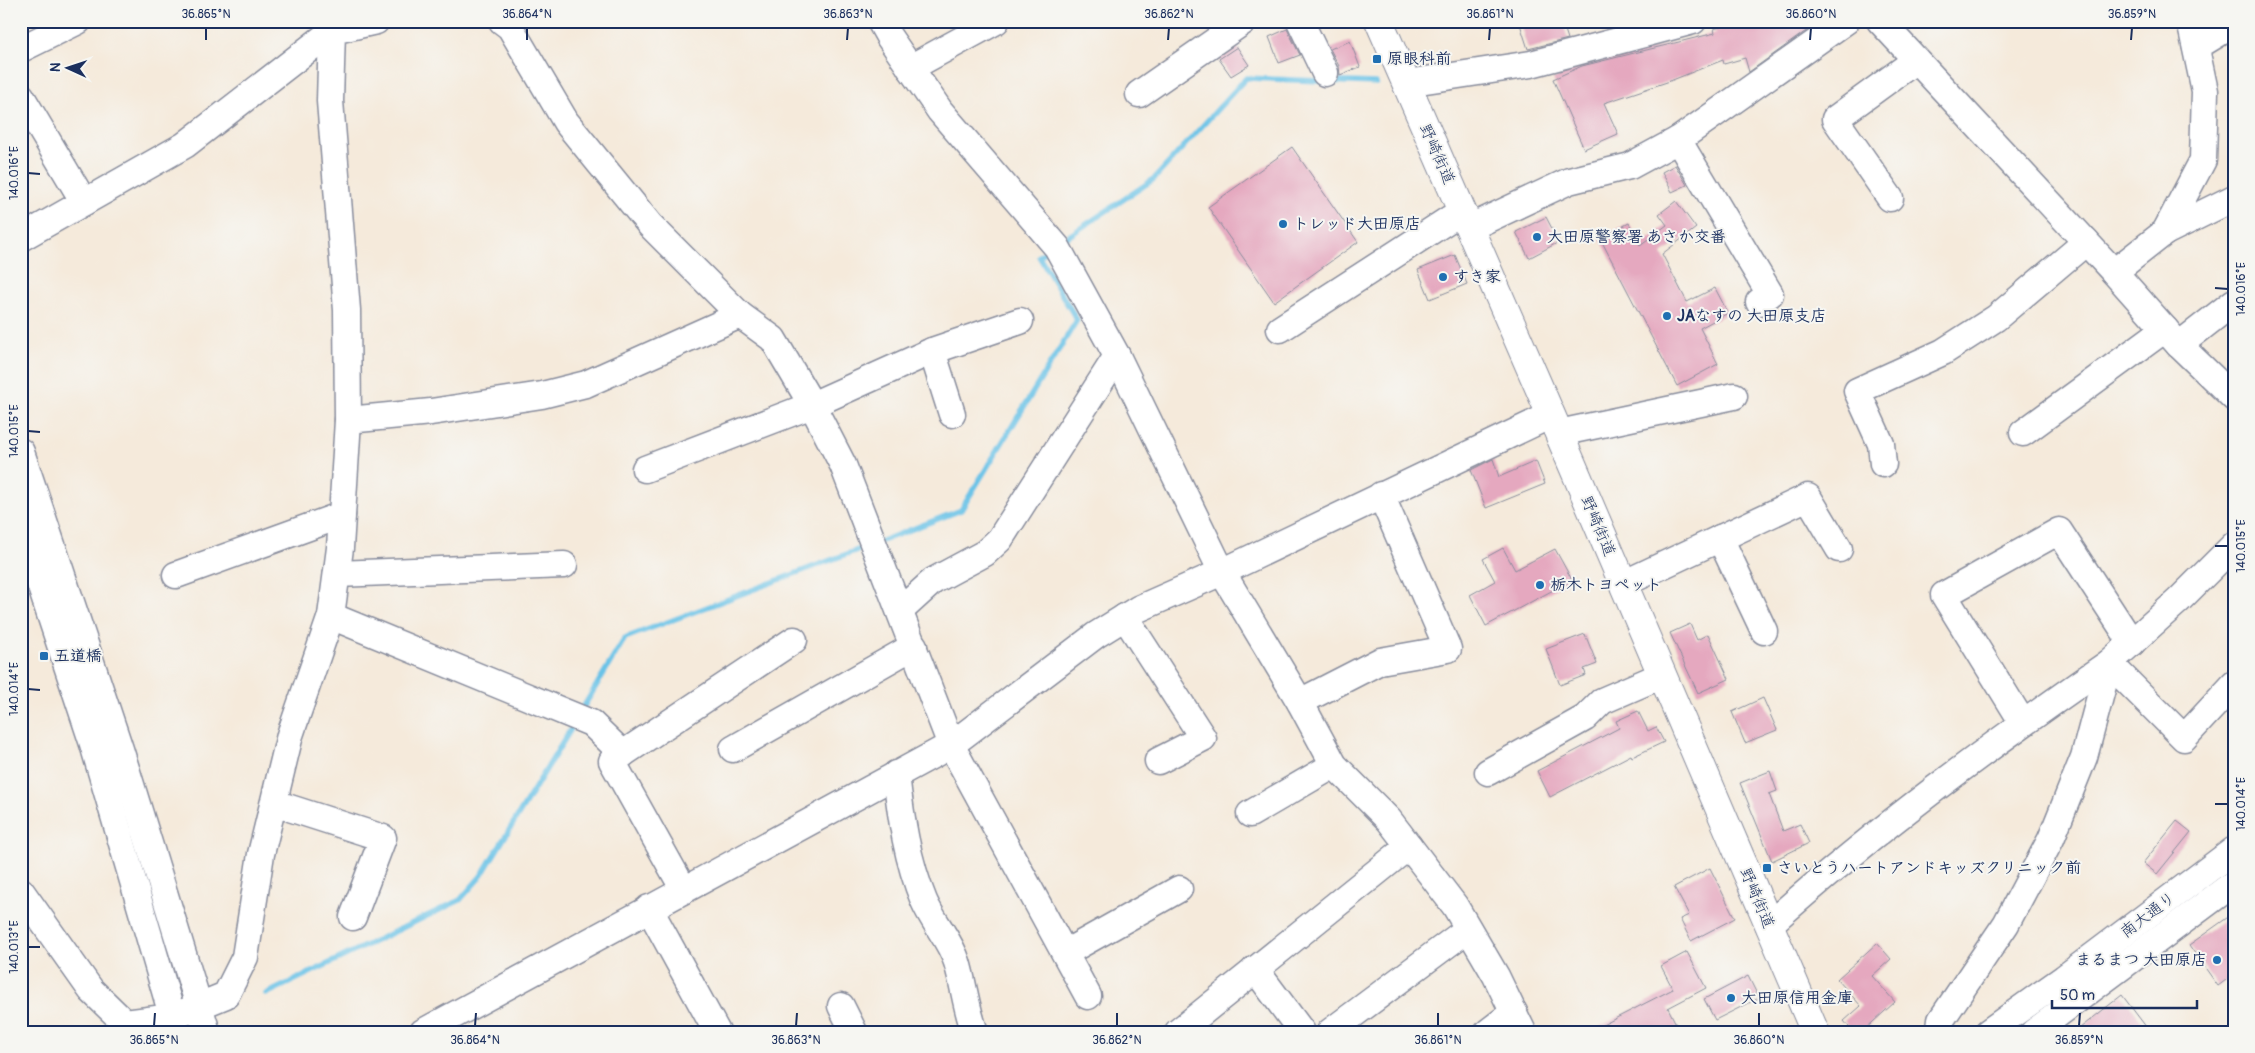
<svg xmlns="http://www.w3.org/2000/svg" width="2255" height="1053" font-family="Pangolin,'Klee One',sans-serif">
	<rect width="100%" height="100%" fill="#f6f6f2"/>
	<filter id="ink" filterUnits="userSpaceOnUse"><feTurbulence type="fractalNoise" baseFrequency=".02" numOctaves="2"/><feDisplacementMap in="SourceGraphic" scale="10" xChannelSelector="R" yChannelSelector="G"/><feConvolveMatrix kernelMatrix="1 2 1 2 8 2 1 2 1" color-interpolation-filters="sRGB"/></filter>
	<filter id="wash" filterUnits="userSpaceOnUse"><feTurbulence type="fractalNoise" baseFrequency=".0096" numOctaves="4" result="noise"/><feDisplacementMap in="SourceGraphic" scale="20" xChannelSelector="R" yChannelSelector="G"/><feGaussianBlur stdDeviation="1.12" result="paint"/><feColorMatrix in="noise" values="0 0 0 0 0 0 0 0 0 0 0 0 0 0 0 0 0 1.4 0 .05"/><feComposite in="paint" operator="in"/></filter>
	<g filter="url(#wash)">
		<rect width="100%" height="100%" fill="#f5eadb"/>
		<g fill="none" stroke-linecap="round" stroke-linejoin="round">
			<g stroke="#6ac3e7" stroke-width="5.5">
				<path d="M1060 242 1154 179 1246 78 1376 83"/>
				<path d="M879 542 961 510 1077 320 1039 256 1050 249"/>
				<path d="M581 711 625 638 868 546"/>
				<path d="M266 994 460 900 481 876 574 724"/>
			</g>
		</g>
		<g id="blocks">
			<g fill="#e5a8bf">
				<path d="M1519 21H1562L1568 39 1528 49Z"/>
				<path d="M1738 21H1820L1749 72 1745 58 1724 64 1723 60 1670 81 1604 103 1618 134 1584 149 1553 79 1582 66 1715 33 1714 29Z"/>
				<path d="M1287 29 1300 55 1279 63 1269 37Z"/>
				<path d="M1350 41 1360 67 1340 75 1339 66 1330 49Z"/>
				<path d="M1237 47 1249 65 1231 76 1219 59Z"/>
				<path d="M1292 147 1358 242 1274 302 1208 207Z"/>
				<path d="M1675 165 1687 185 1672 192 1662 172Z"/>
				<path d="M1676 201 1696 228 1662 254 1687 302 1715 288 1728 313 1700 328 1718 364 1677 386 1600 238 1629 223 1640 245 1667 225 1659 214Z"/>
				<path d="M1546 217 1559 242 1529 258 1516 232Z"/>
				<path d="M1455 255 1467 284 1430 299 1418 270Z"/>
				<path d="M1493 459 1499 477 1536 461 1545 484 1486 508 1471 470Z"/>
				<path d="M1503 548 1515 570 1555 549 1572 580 1486 626 1470 595 1495 581 1483 559Z"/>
				<path d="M1690 624 1697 640 1708 634 1729 679 1698 693 1670 633Z"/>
				<path d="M1585 634 1597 664 1584 669 1586 675 1560 685 1546 649Z"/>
				<path d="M1763 698 1777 730 1745 743 1732 712Z"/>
				<path d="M1638 711 1648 731 1656 727 1664 742 1632 757 1631 755 1550 797 1537 771 1619 728 1616 721Z"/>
				<path d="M1770 771 1777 791 1769 794 1783 831 1800 824 1809 843 1772 861 1740 783Z"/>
				<path d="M2177 821 2191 832 2157 874 2143 863Z"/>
				<path d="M1710 868 1735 918 1691 941 1680 919 1689 915 1674 887Z"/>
				<path d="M2234 913V974L2218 986 2189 945Z"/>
				<path d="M1877 943 1891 959 1872 976 1895 1002 1862 1032H1853L1844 1021 1861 1006 1837 979Z"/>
				<path d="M1687 952 1706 988 1668 1008 1680 1032H1589L1673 989 1661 966Z"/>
				<path d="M1748 976 1759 998 1715 1020 1704 999Z"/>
				<path d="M2122 995 2150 1032H2075Z"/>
			</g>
		</g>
	</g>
	<g filter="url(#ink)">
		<use href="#blocks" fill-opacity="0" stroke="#888c9c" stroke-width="1"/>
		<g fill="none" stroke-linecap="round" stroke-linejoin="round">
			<defs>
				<g id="minor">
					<path d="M502 21 510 27 566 122 650 225 740 315 773 339 812 405 843 465 951 745 1088 996"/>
					<path d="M880 21 889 37 940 111 1057 247 1117 356 1222 572 1300 702 1334 765 1389 820 1455 906 1496 976 1523 1032"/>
					<path d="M1300 21 1325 73"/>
					<path d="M1880 21 2114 272 2179 345 2234 398"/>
					<path d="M2196 47 2234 24"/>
					<path d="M21 49 78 21"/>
					<path d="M910 68 996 21"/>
					<path d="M1406 83 1531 64 1693 21"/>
					<path d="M1139 94 1244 21"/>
					<path d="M21 96 84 202"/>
					<path d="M1678 140 1770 294 1759 302"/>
					<path d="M1890 198 1835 119 1916 60"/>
					<path d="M1469 228 1569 181 1630 166 1678 140 1846 21"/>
					<path d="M2165 232 2234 198"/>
					<path d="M21 238 185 145 332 31V21"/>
					<path d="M2114 272 2165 232 2203 160 2205 91 2190 21"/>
					<path d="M1280 329 1462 211"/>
					<path d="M2179 345 2234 302"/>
					<path d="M932 351 952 414"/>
					<path d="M348 420 431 412 542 395 586 384 740 315"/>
					<path d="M1559 433 1734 396"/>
					<path d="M2023 433 2165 329"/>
					<path d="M21 452 120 749 207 1032"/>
					<path d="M1883 464 1881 444 1857 391 1943 352 1996 318 2086 242"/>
					<path d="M645 469 812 405 932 351 1020 321"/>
					<path d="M21 527 93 744 177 1032"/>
					<path d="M1720 538 1764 631"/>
					<path d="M337 574 564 565"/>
					<path d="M176 575 342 515"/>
					<path d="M1623 584 1808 497 1839 549"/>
					<path d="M900 611 933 581 985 553 1000 539 1117 356"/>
					<path d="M331 616 591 723 623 754"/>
					<path d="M1125 617 1203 738 1158 761"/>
					<path d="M1300 702 1380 661 1448 649 1381 495"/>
					<path d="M2023 723 1944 595 2059 531 2132 643"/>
					<path d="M733 749 914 646"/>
					<path d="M1488 772 1585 718 1602 701 1662 675"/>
					<path d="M896 774C901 818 907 860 924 901 933 922 950 940 957 962 964 985 966 1009 975 1032"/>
					<path d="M274 803 383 838 353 917"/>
					<path d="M1250 814 1334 765"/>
					<path d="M684 890 612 761 794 640"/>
					<path d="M21 891 91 990 125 1023 172 1017 226 995 245 957 261 854 290 735 331 616 340 548 348 420 347 310 330 101 332 31 376 21"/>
					<path d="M649 908 717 1032"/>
					<path d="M1769 925C1875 830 1991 745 2109 663L2184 738 2234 684"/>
					<path d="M1065 953 1179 889"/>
					<path d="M1255 969 1302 1032"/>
					<path d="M841 1006 854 1032"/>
					<path d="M423 1032 951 745 1096 635 1138 609 1222 572 1551 415"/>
					<path d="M1178 1032 1409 846"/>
					<path d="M1330 1032 1468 929"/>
					<path d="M1488 1032 1514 1012"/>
					<path d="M1943 1032 1940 1028 1941 1020 2006 924 2051 839 2084 757 2109 663 2179 600 2234 545"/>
					<path d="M1988 1032 2064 978 2234 850"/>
					<path d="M2034 1032 2234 883"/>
				</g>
				<path id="highway" d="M1379 21 1551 415 1815 1032"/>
			</defs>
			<use href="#minor" stroke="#888c9c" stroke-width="29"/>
			<use href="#highway" stroke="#888c9c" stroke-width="30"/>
			<use href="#minor" stroke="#fff" stroke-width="26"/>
			<use href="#highway" stroke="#fff" stroke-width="28"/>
		</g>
	</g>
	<path fill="none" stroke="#1b2f5e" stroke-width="2" d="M206 40V28M527 40V28M847 40 848 28M1168 40 1169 28M1489 40 1490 28M1810 40 1811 28M2131 40 2132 28M28 173 40 174M2215 288 2228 289M28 431 40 432M2215 546H2228M28 689 40 690M2215 804H2228M28 947H40M154 1026 155 1013M475 1026 476 1013M796 1026 797 1013M1117 1026V1013M1438 1026V1013M1759 1026V1013M2079 1026 2080 1013"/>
	<g fill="#1f6fb2" stroke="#f6f6f2" stroke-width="2">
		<rect x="1372" y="54" width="10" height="10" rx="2.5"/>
		<circle cx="1283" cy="224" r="5"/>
		<circle cx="1537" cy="237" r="5"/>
		<circle cx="1443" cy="277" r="5"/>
		<circle cx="1667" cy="316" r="5"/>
		<circle cx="1540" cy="585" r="5"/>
		<rect x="39" y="651" width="10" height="10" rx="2.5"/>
		<rect x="1762" y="863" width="10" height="10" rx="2.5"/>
		<circle cx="2217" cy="960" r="5"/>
		<circle cx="1731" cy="998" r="5"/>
	</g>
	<g text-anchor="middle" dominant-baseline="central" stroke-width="4" stroke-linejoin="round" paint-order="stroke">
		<g font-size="16" font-weight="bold" fill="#1b2f5e" stroke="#f6f6f2" text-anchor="start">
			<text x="1387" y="59">原眼科前</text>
			<text x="1293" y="224">トレッド大田原店</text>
			<text x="1547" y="237">大田原警察署 あさか交番</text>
			<text x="1453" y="277">すき家</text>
			<text x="1677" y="316">JAなすの 大田原支店</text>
			<text x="1550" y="585">栃木トヨペット</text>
			<text x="54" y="656">五道橋</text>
			<text x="1777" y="868">さいとうハートアンドキッズクリニック前</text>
			<text x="2207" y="960" text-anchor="end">まるまつ 大田原店</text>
			<text x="1741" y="998">大田原信用金庫</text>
		</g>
		<g font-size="16" fill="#1b2f5e" stroke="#f6f6f2">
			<text transform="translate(1437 154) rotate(66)">野崎街道</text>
			<text transform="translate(1598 526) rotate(67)">野崎街道</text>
			<text transform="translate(1757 898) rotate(67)">野崎街道</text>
			<text transform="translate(2148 915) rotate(-37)">南大通り</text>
		</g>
	</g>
	<rect width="2255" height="1053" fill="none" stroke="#f6f6f2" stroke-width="55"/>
	<g transform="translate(68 68) rotate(273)" stroke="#f6f6f2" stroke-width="4" paint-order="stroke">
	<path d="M0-4L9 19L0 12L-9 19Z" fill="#1b2f5e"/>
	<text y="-8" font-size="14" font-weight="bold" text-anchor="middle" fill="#1b2f5e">N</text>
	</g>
	<path d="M2052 1000v8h145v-8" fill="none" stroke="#1b2f5e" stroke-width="2.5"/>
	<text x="2060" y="1000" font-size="15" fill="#1b2f5e" stroke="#f6f6f2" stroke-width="4" paint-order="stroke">50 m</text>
	<rect x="28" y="28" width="2200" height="998" fill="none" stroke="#1b2f5e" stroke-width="2"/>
	<g font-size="12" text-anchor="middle" fill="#1b2f5e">
		<text x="206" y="18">36.865°N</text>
		<text x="527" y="18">36.864°N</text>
		<text x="848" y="18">36.863°N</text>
		<text x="1169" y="18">36.862°N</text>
		<text x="1490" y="18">36.861°N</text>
		<text x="1811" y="18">36.860°N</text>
		<text x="2132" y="18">36.859°N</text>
		<text transform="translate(14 173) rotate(-90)" y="4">140.016°E</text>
		<text transform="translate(2241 289) rotate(-90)" y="4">140.016°E</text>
		<text transform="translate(14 431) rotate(-90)" y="4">140.015°E</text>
		<text transform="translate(2241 546) rotate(-90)" y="4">140.015°E</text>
		<text transform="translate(14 689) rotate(-90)" y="4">140.014°E</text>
		<text transform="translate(2241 804) rotate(-90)" y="4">140.014°E</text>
		<text transform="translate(14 947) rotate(-90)" y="4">140.013°E</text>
		<text x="154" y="1044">36.865°N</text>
		<text x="475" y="1044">36.864°N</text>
		<text x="796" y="1044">36.863°N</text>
		<text x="1117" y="1044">36.862°N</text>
		<text x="1438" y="1044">36.861°N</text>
		<text x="1759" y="1044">36.860°N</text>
		<text x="2079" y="1044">36.859°N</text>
	</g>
</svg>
